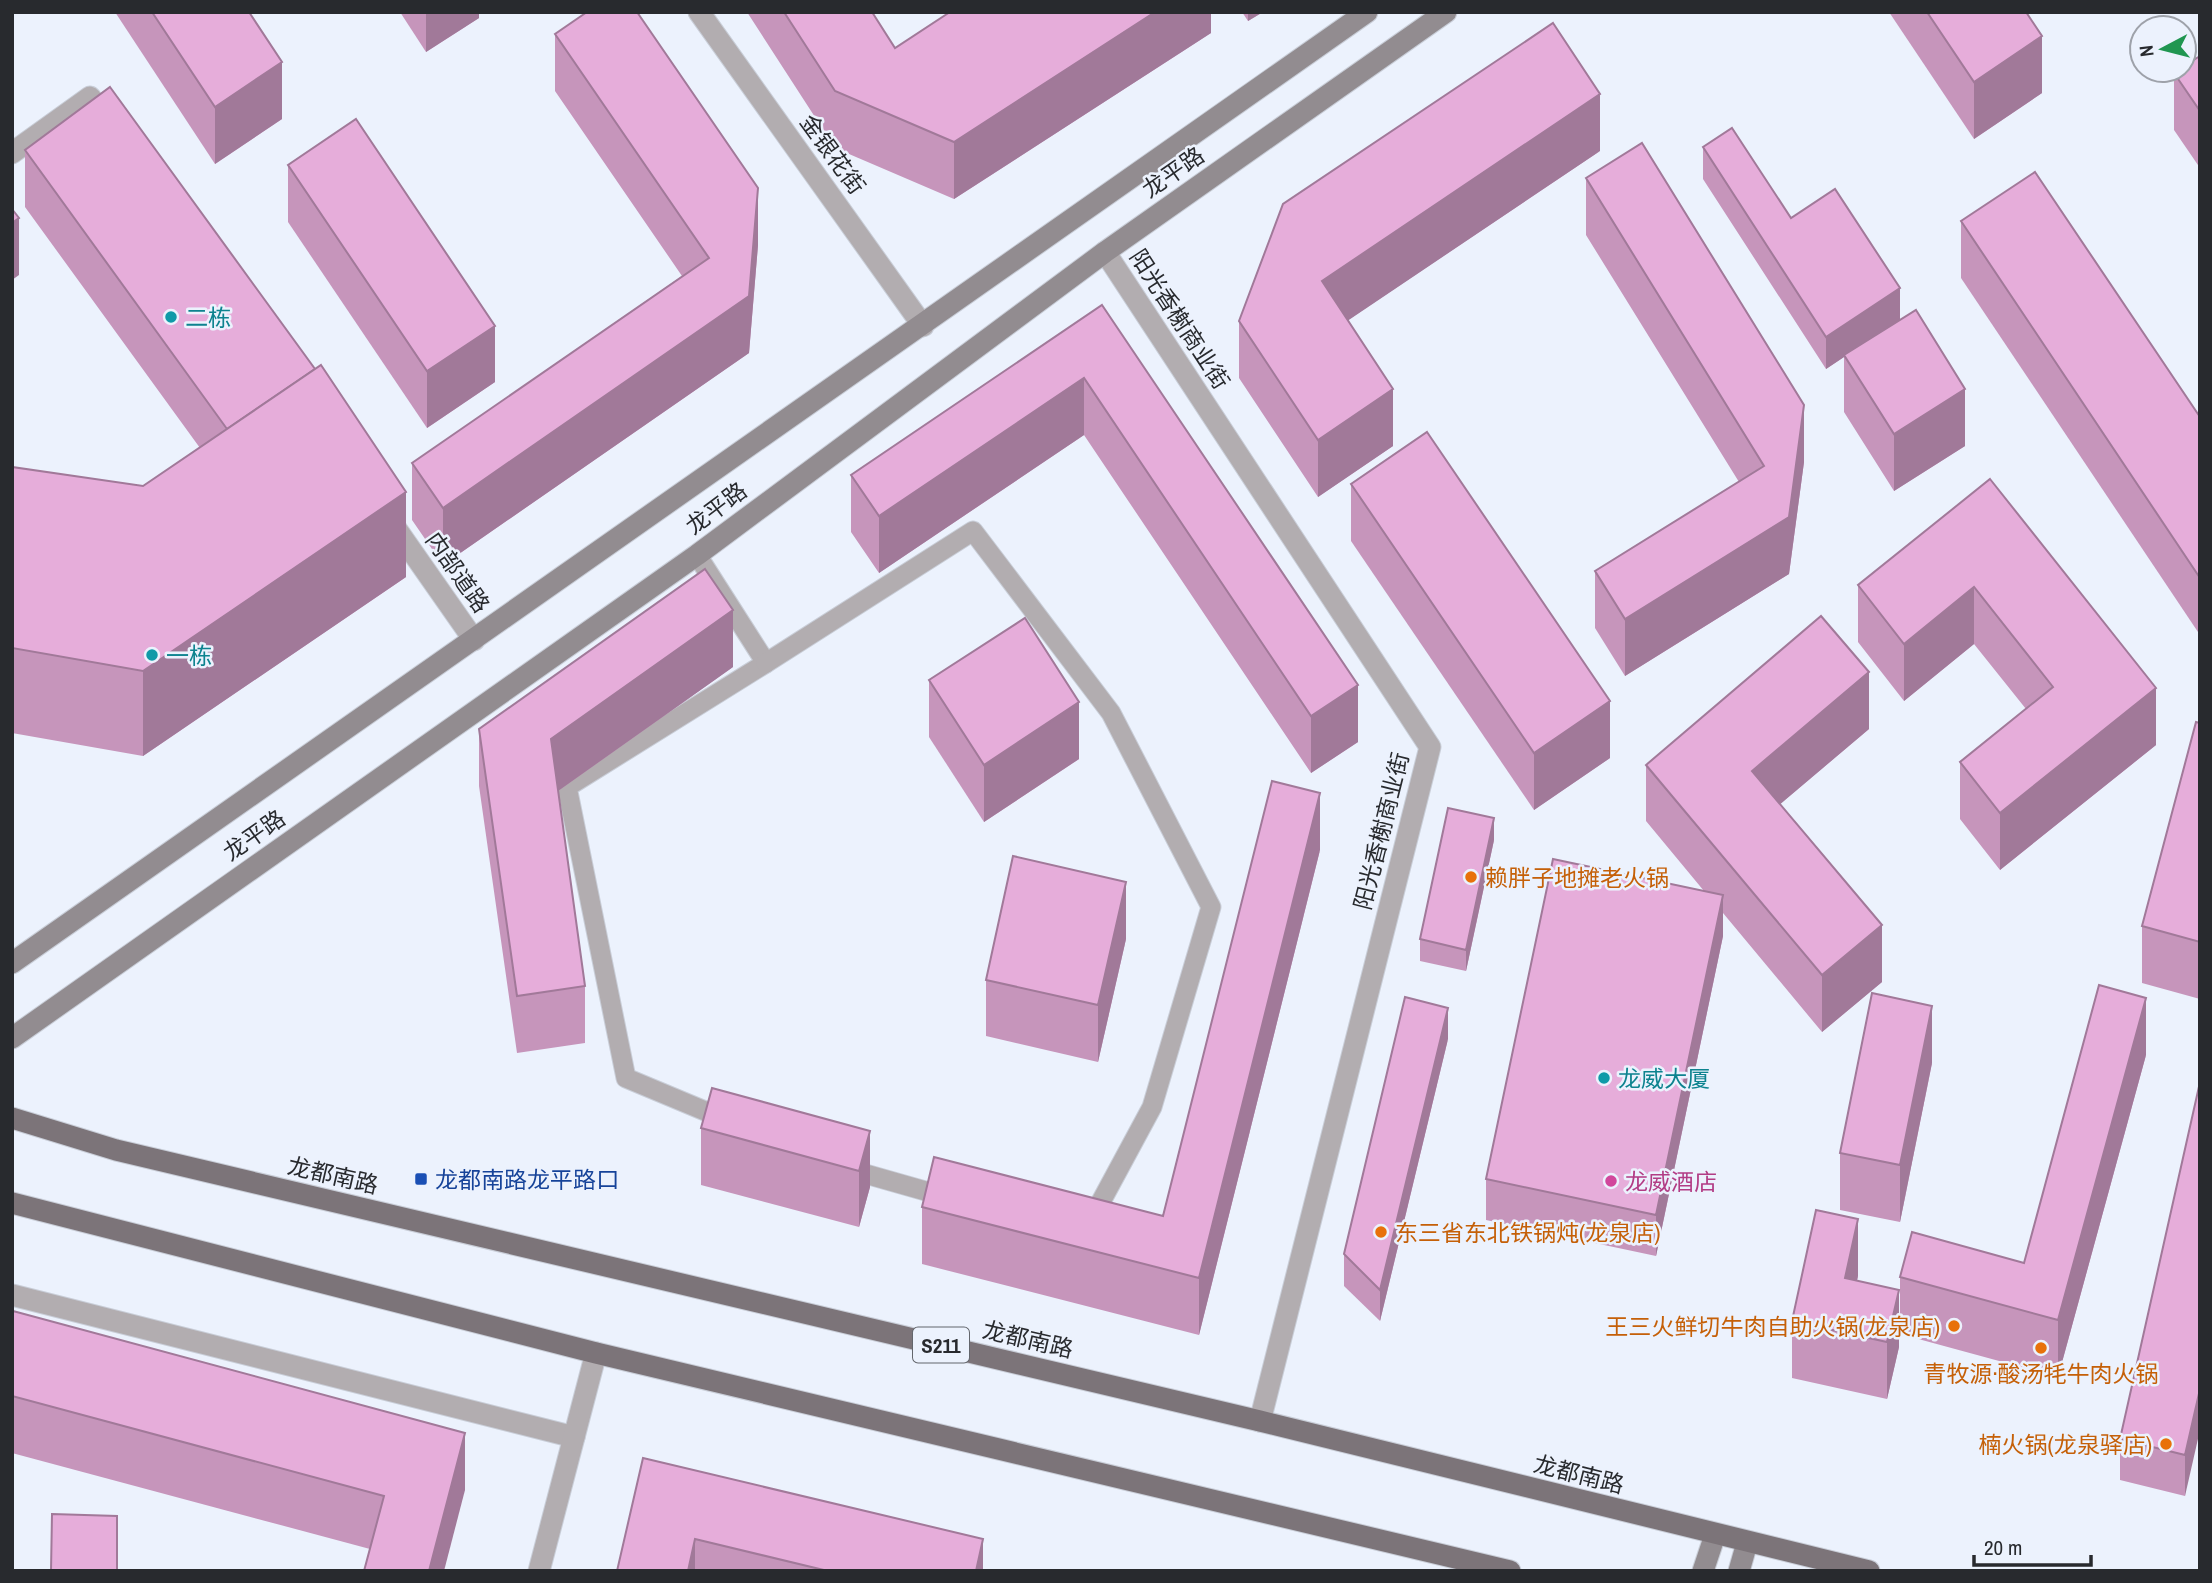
<svg xmlns="http://www.w3.org/2000/svg" width="2212" height="1583" font-family="'Archivo Narrow','Noto Sans SC',sans-serif">
	<rect width="100%" height="100%" fill="#ecf2fd"/>
	<g fill="none" stroke-linecap="round" stroke-linejoin="round">
		<defs>
			<g id="lane">
				<path d="M697 555 766 663 567 787 626 1078 729 1121"/>
				<path d="M766 663 973 531 1111 713 1211 907 1152 1107 1090 1222"/>
				<path d="M848 1169 950 1198"/>
			</g>
			<g id="street">
				<path d="M699 12 923 326"/>
				<path d="M12 153 90 97 108 123"/>
				<path d="M1105 252 1430 747 1260 1421"/>
				<path d="M390 520 474 640"/>
				<path d="M12 1295 574 1437"/>
				<path d="M539 1571 596 1353"/>
			</g>
			<g id="secondary">
				<path d="M12 963 1367 12"/>
				<path d="M12 1038 697 555 1105 252 1446 12"/>
				<path d="M1703 1571 1715 1535"/>
				<path d="M1739 1571 1747 1543"/>
			</g>
			<g id="primary">
				<path d="M12 1118 116 1150 1260 1421 1869 1571"/>
				<path d="M12 1203 596 1353 1510 1571"/>
			</g>
		</defs>
		<use href="#lane" stroke="#c9ced8" stroke-width="21"/>
		<use href="#street" stroke="#c9ced8" stroke-width="23"/>
		<use href="#secondary" stroke="#c9ced8" stroke-width="23"/>
		<use href="#primary" stroke="#c9ced8" stroke-width="23"/>
		<use href="#lane" stroke="#b2adb0" stroke-width="19"/>
		<use href="#street" stroke="#b2adb0" stroke-width="21"/>
		<use href="#secondary" stroke="#928c90" stroke-width="21"/>
		<use href="#primary" stroke="#7c7479" stroke-width="21"/>
	</g>
	<g fill="#c695bb">
		<path d="M115 12H249L282 119 215 164Z"/>
		<path d="M400 12H479V18L426 52Z"/>
		<path d="M747 12H872L895 48 1211 12V33L954 199 835 148Z"/>
		<path d="M1242 12H1263L1248 21Z"/>
		<path d="M1889 12H2026L2042 93 1974 139Z"/>
		<path d="M555 34 758 245 749 353 443 565 412 520V463L682 276 555 91Z"/>
		<path d="M2200 56V168L2174 130V73Z"/>
		<path d="M1703 147 1791 218 1900 320 1965 446 1894 491 1844 412V357L1826 369 1703 179Z"/>
		<path d="M25 150 406 577 143 756 12 733V467L143 486 200 448 25 207Z"/>
		<path d="M1600 151 1348 320 1393 446 1318 497 1239 378V321Z"/>
		<path d="M288 165 495 382 427 428 288 222Z"/>
		<path d="M1586 178 1804 462 1789 574 1625 676 1595 628V571L1739 482 1586 235Z"/>
		<path d="M1961 221 2200 417V635L1961 278Z"/>
		<path d="M1102 305 1358 742 1311 773 1084 435 879 573 851 532V475Z"/>
		<path d="M1990 479 2156 745 2000 870 1960 819V762L2026 709 1974 644 1904 701 1858 642V585Z"/>
		<path d="M1351 484 1610 758 1534 810 1351 541Z"/>
		<path d="M733 667 558 791 585 986V1043L517 1053 479 786V729Z"/>
		<path d="M929 680 1079 759 984 822 929 737Z"/>
		<path d="M2200 723V999L2142 983V926Z"/>
		<path d="M1869 729 1780 804 1882 982 1822 1032 1723 913V936L1656 1256 1486 1220V1179L1704 891 1646 821V765Z"/>
		<path d="M1494 840 1466 971 1420 961V939Z"/>
		<path d="M1320 850 1199 1335 922 1264V1207L1163 1216Z"/>
		<path d="M1126 939 1098 1062 986 1036V980Z"/>
		<path d="M1448 1039 1380 1321 1344 1286V1254Z"/>
		<path d="M2146 1055 2058 1377 1900 1334V1277L2024 1263Z"/>
		<path d="M1932 1063 1900 1222 1840 1210V1153Z"/>
		<path d="M2200 1082 2185 1496 2120 1480V1439Z"/>
		<path d="M701 1128 870 1131V1187L859 1227 701 1185Z"/>
		<path d="M1858 1276 1857 1280 1899 1347 1887 1399 1792 1378V1321Z"/>
		<path d="M12 1315 465 1490 370 1549 12 1453Z"/>
		<path d="M643 1458 983 1571H617Z"/>
	</g>
	<g fill="#a17999">
		<path d="M426 12H479V18L426 52Z"/>
		<path d="M1155 12H1211V33L954 199V142Z"/>
		<path d="M1248 12H1263L1248 21Z"/>
		<path d="M2042 36V93L1974 139V82Z"/>
		<path d="M282 62V119L215 164V107Z"/>
		<path d="M1600 94V151L1322 338V281Z"/>
		<path d="M758 188V245L749 353 443 565V508L749 296Z"/>
		<path d="M19 218V275L12 280V223Z"/>
		<path d="M1900 288V320L1844 355V357L1826 369V337Z"/>
		<path d="M495 326V382L427 428V371Z"/>
		<path d="M1084 378V435L879 573V516Z"/>
		<path d="M1393 389V446L1318 497V440Z"/>
		<path d="M1965 389V446L1894 491V434Z"/>
		<path d="M1804 405V462L1789 574 1625 676V619L1789 517Z"/>
		<path d="M406 492V577L143 756V671Z"/>
		<path d="M1974 587V644L1904 701V644Z"/>
		<path d="M733 610V667L551 796V739Z"/>
		<path d="M1869 672V729L1752 828V771Z"/>
		<path d="M1358 685V742L1311 773V716Z"/>
		<path d="M2156 688V745L2000 870V813Z"/>
		<path d="M1610 701V758L1534 810V753Z"/>
		<path d="M1079 702V759L984 822V765Z"/>
		<path d="M1320 793V850L1199 1335V1278Z"/>
		<path d="M1494 818V840L1466 971V950Z"/>
		<path d="M1126 882V939L1098 1062V1005Z"/>
		<path d="M1723 895V936L1656 1256V1215Z"/>
		<path d="M1882 925V982L1822 1032V975Z"/>
		<path d="M2146 998V1055L2058 1377V1320Z"/>
		<path d="M1932 1006V1063L1900 1222V1165Z"/>
		<path d="M1448 1008V1039L1380 1321V1290Z"/>
		<path d="M870 1131V1187L859 1227V1171Z"/>
		<path d="M1858 1219V1276L1845 1335V1278Z"/>
		<path d="M1899 1290V1347L1887 1399V1342Z"/>
		<path d="M2200 1389V1430L2185 1496V1455Z"/>
		<path d="M465 1433V1490L444 1571H429Z"/>
		<path d="M695 1539V1571H688Z"/>
		<path d="M983 1539V1571H976Z"/>
	</g>
	<g fill="#e6adda" stroke="#a17999" stroke-width="2">
		<path d="M152 12H249L282 62 215 107Z"/>
		<path d="M587 12H637L758 188 749 296 443 508 412 463 709 258 555 34Z"/>
		<path d="M784 12H872L895 48 950 12H1155L954 142 835 91Z"/>
		<path d="M1927 12H2026L2042 36 1974 82Z"/>
		<path d="M1553 23 1600 94 1322 281 1393 389 1318 440 1239 321 1283 204Z"/>
		<path d="M2200 56V111L2174 73 2178 70H2184V66Z"/>
		<path d="M110 87 315 369 227 429 25 150Z"/>
		<path d="M356 119 495 326 427 371 288 165Z"/>
		<path d="M1732 128 1791 218 1835 189 1900 288 1826 337 1703 147Z"/>
		<path d="M1642 143 1804 405 1789 517 1625 619 1595 571 1764 466 1586 178Z"/>
		<path d="M2035 172 2200 417V578L1961 221Z"/>
		<path d="M12 209 19 218 12 223Z"/>
		<path d="M1102 305 1358 685 1311 716 1084 378 879 516 851 475Z"/>
		<path d="M1916 310 1965 389 1894 434 1844 355Z"/>
		<path d="M321 365 406 492 143 671 12 648V467L143 486Z"/>
		<path d="M1427 432 1610 701 1534 753 1351 484Z"/>
		<path d="M1990 479 2156 688 2000 813 1960 762 2053 687 1974 587 1904 644 1858 585Z"/>
		<path d="M705 569 733 610 551 739 585 986 517 996 479 729Z"/>
		<path d="M1821 616 1869 672 1752 771 1882 925 1822 975 1646 765Z"/>
		<path d="M1025 618 1079 702 984 765 929 680Z"/>
		<path d="M2196 722 2200 723V942L2142 926Z"/>
		<path d="M1272 781 1320 793 1199 1278 922 1207 934 1157 1163 1216Z"/>
		<path d="M1448 808 1494 818 1466 950 1420 939Z"/>
		<path d="M1013 856 1126 882 1098 1005 986 980Z"/>
		<path d="M1553 859 1723 895 1656 1215 1486 1179Z"/>
		<path d="M2099 985 2146 998 2058 1320 1900 1277 1912 1232 2024 1263Z"/>
		<path d="M1872 993 1932 1006 1900 1165 1840 1153Z"/>
		<path d="M1405 997 1448 1008 1380 1290 1344 1254Z"/>
		<path d="M2200 1082V1389L2185 1455 2120 1439Z"/>
		<path d="M712 1088 870 1131 859 1171 701 1128Z"/>
		<path d="M1816 1210 1858 1219 1845 1278 1899 1290 1887 1342 1792 1321Z"/>
		<path d="M13 1311 465 1433 429 1571H364L384 1496 12 1396Z"/>
		<path d="M643 1458 983 1539 976 1571H828L695 1539 688 1571H617Z"/>
		<path d="M52 1514 117 1516V1571H51Z"/>
	</g>
	<g fill="#0f9aa8" stroke="#ecf2fd" stroke-width="2.5">
		<circle cx="171" cy="317" r="7"/>
		<circle cx="152" cy="655" r="7"/>
		<circle cx="1604" cy="1078" r="7"/>
	</g>
	<g fill="#e8710a" stroke="#ecf2fd" stroke-width="2.5">
		<circle cx="1471" cy="877" r="7"/>
		<circle cx="1381" cy="1232" r="7"/>
		<circle cx="1954" cy="1326" r="7"/>
		<circle cx="2041" cy="1348" r="7"/>
		<circle cx="2166" cy="1444" r="7"/>
	</g>
	<rect fill="#1a4fb4" stroke="#ecf2fd" stroke-width="2.5" x="414" y="1172" width="14" height="14" rx="3.5"/>
	<circle fill="#d1479c" stroke="#ecf2fd" stroke-width="2.5" cx="1611" cy="1181" r="7"/>
	<g text-anchor="middle" dominant-baseline="central" stroke-width="5" stroke-linejoin="round" paint-order="stroke">
		<rect fill="#ecf2fd" stroke="#63666c" stroke-width="2" x="913" y="1327.5" width="56" height="35" rx="5"/>
		<g font-size="21" font-weight="bold" fill="#282a2e">
			<text x="941" y="1345">S211</text>
		</g>
		<g font-size="23" fill="#282a2e" stroke="#ecf2fd">
			<text transform="translate(833 154) rotate(54)">金银花街</text>
			<text transform="translate(1173 172) rotate(-35)">龙平路</text>
			<text transform="translate(1180 319) rotate(57)">阳光香榭商业街</text>
			<text transform="translate(716 508) rotate(-37)">龙平路</text>
			<text transform="translate(458 572) rotate(55)">内部道路</text>
			<text transform="translate(1381 831) rotate(-76)">阳光香榭商业街</text>
			<text transform="translate(254 835) rotate(-35)">龙平路</text>
			<text transform="translate(333 1175) rotate(13)">龙都南路</text>
			<text transform="translate(1028 1339) rotate(13)">龙都南路</text>
			<text transform="translate(1579 1474) rotate(14)">龙都南路</text>
		</g>
		<g font-size="23" fill="#0d838f" stroke="#ecf2fd" text-anchor="start">
			<text x="185" y="317">二栋</text>
			<text x="166" y="655">一栋</text>
			<text x="1618" y="1078">龙威大厦</text>
		</g>
		<g font-size="23" fill="#c56008" stroke="#ecf2fd" text-anchor="start">
			<text x="1485" y="877">赖胖子地摊老火锅</text>
			<text x="1395" y="1232">东三省东北铁锅炖(龙泉店)</text>
			<text x="1940" y="1326" text-anchor="end">王三火鲜切牛肉自助火锅(龙泉店)</text>
			<text x="2041" y="1373" text-anchor="middle">青牧源·酸汤牦牛肉火锅</text>
			<text x="2152" y="1444" text-anchor="end">楠火锅(龙泉驿店)</text>
		</g>
		<g font-size="23" fill="#164399" stroke="#ecf2fd" text-anchor="start">
			<text x="435" y="1179">龙都南路龙平路口</text>
		</g>
		<g font-size="23" fill="#b23c85" stroke="#ecf2fd" text-anchor="start">
			<text x="1625" y="1181">龙威酒店</text>
		</g>
	</g>
	<rect width="2212" height="1583" fill="none" stroke="#282a2e" stroke-width="28"/>
	<g transform="translate(2163 49) rotate(263)"><circle r="33" fill="#ecf2fd" stroke="#9ea2aa" stroke-width="2"/>
	<path d="M0-5L12 26L0 18L-12 26Z" fill="#209651"/>
	<text y="-10" font-size="19" font-weight="bold" text-anchor="middle" fill="#282a2e">N</text>
	</g>
	<path d="M1974 1555v10h117v-10" fill="none" stroke="#282a2e" stroke-width="3.5"/>
	<text x="1984" y="1555" font-size="21" fill="#282a2e" stroke="#ecf2fd" stroke-width="5" paint-order="stroke">20 m</text>
</svg>
